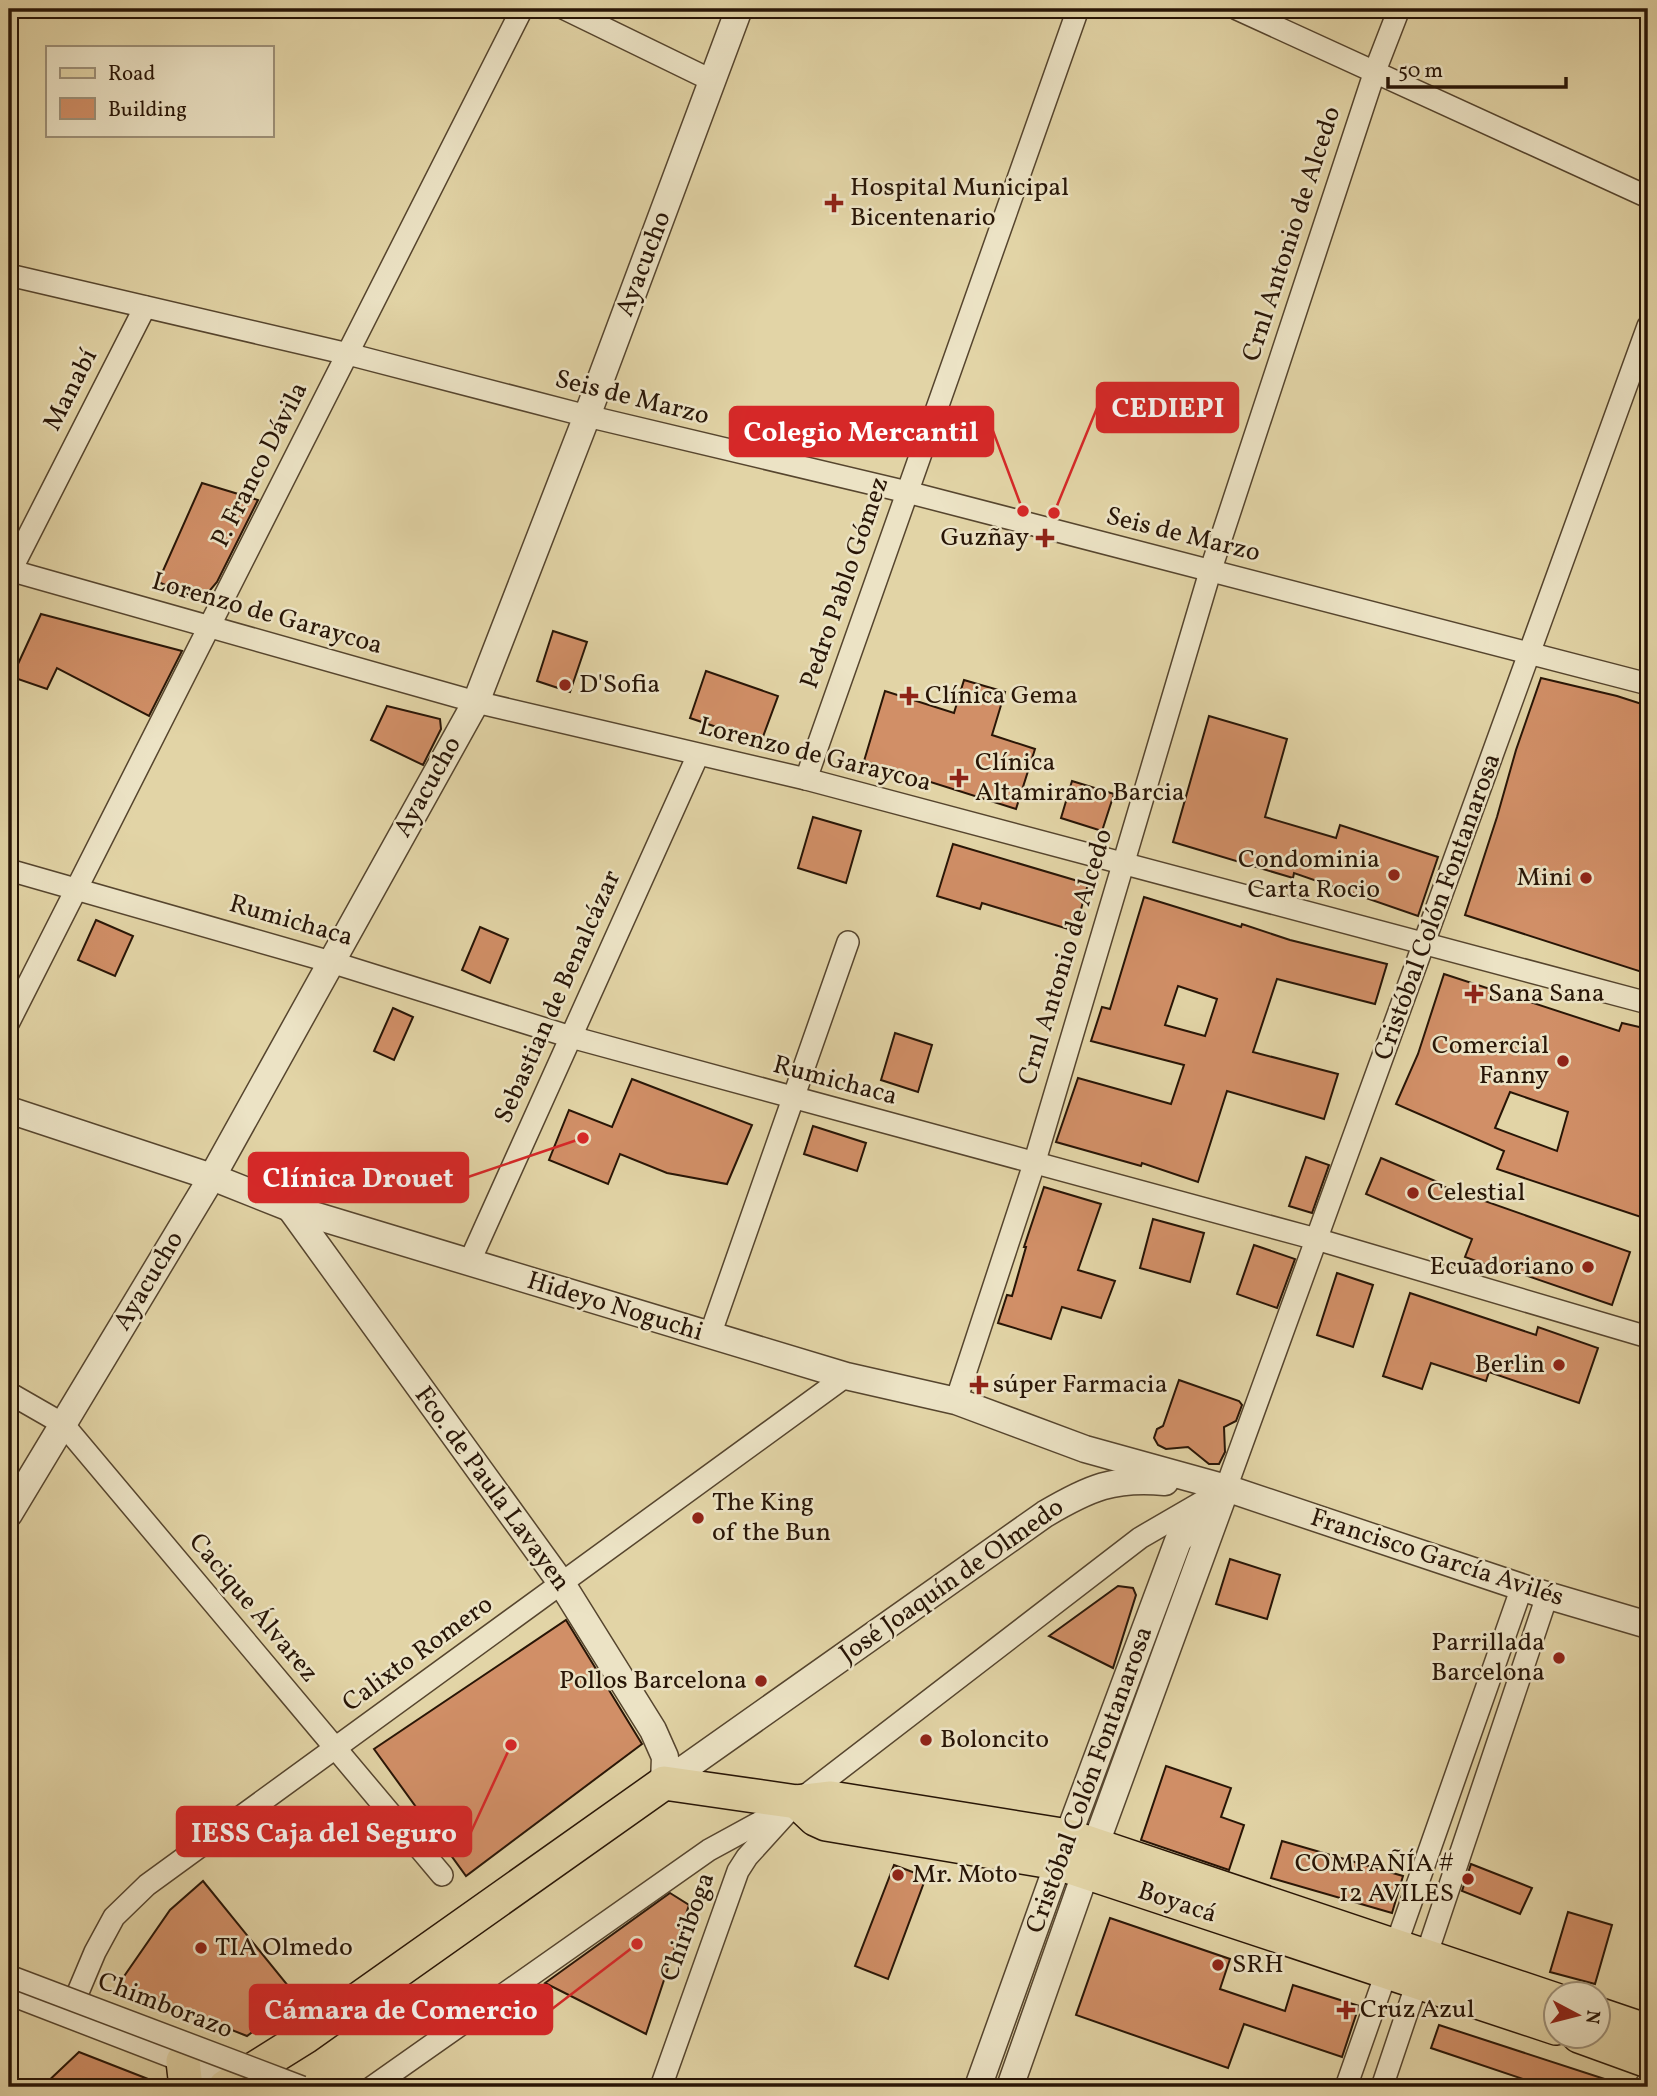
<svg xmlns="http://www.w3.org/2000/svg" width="1657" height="2096" font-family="Vollkorn,serif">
	<rect width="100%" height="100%" fill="#e2d4a6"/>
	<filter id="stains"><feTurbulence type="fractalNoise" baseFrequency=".00286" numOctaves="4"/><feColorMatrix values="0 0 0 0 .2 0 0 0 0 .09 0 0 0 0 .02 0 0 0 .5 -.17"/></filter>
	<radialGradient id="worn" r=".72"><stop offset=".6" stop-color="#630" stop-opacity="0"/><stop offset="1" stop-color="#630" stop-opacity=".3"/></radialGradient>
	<g fill="#d18f67" stroke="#281506" stroke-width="2" fill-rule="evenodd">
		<path d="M202 483 258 500 217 582 206 595 195 597 158 582Z"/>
		<path d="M41 614 182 651 149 716 57 668 47 689 12 677Z"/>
		<path d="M553 631 587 642 570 692 537 681Z"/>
		<path d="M706 671 778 696 761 742 690 718Z"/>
		<path d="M1541 678 1617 696 1648 706V974L1465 915 1497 817 1516 750Z"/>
		<path d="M964 680 1005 692 992 735 1035 749 1016 809 864 761 885 691 954 713Z"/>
		<path d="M387 706 440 719 441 729 423 765 371 740Z"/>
		<path d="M1209 716 1287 739 1265 817 1336 838 1340 825 1438 857 1418 916 1294 873 1293 878 1173 842Z"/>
		<path d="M1072 781 1114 794 1102 831 1061 818Z"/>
		<path d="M813 817 861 831 846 883 798 868Z"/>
		<path d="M953 844 1088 884 1075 931 982 903 980 909 937 896Z"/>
		<path d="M1144 897 1241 927 1242 924 1290 940 1387 964 1375 1004 1277 979 1253 1052 1338 1074 1324 1119 1227 1091 1198 1182 1142 1163 1141 1166 1056 1142 1078 1078 1171 1104 1184 1065 1091 1041 1102 1007 1110 1009ZM1178 986 1217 999 1205 1036 1165 1025Z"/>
		<path d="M96 920 133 936 115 976 78 960Z"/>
		<path d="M480 927 508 939 490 983 462 970Z"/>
		<path d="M1444 974 1619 1031 1622 1023 1648 1029V1195L1641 1217 1497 1169 1504 1151 1396 1104 1418 1054ZM1510 1092 1568 1112 1557 1151 1495 1128Z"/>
		<path d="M393 1008 413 1017 394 1060 374 1051Z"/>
		<path d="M895 1033 932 1045 918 1092 881 1080Z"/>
		<path d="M632 1079 752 1125 727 1184 667 1173 620 1154 608 1184 549 1160 569 1110 612 1127Z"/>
		<path d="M813 1126 866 1143 857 1171 804 1154Z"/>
		<path d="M1306 1157 1329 1165 1312 1213 1289 1206Z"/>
		<path d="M1381 1158 1440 1183 1439 1185 1630 1252 1612 1305 1510 1270 1509 1273 1465 1257 1472 1239 1366 1194Z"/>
		<path d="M1044 1187 1101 1204 1078 1270 1115 1281 1101 1318 1062 1307 1051 1339 998 1323 1007 1295 1012 1296 1026 1247H1024Z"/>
		<path d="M1153 1219 1204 1233 1190 1282 1140 1268Z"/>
		<path d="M1254 1245 1295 1259 1277 1308 1237 1294Z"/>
		<path d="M1337 1273 1373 1285 1353 1347 1317 1335Z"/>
		<path d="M1410 1293 1536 1335 1538 1327 1598 1348 1579 1403 1489 1372 1486 1381 1431 1363 1422 1389 1383 1376Z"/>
		<path d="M1179 1380 1239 1401 1242 1405 1236 1421 1224 1427 1225 1452 1219 1464H1209L1188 1447 1166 1449 1158 1445 1154 1438 1157 1429 1163 1426Z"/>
		<path d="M1230 1559 1280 1575 1267 1619 1216 1604Z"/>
		<path d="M1118 1586 1133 1588 1136 1595 1113 1668 1049 1636Z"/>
		<path d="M566 1620 642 1744 466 1876 374 1749Z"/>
		<path d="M1166 1766 1231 1788 1221 1817 1244 1825 1229 1870 1141 1840Z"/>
		<path d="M1282 1841 1403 1876 1392 1913 1271 1878Z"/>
		<path d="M1471 1864 1532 1888 1520 1914 1462 1891Z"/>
		<path d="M894 1865 926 1877 888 1979 855 1966Z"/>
		<path d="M203 1881 298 1998 247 2036 118 1985 170 1910Z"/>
		<path d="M670 1893 689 1905 646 2034 545 1983Z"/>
		<path d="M1568 1912 1612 1925 1595 1984 1550 1972Z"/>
		<path d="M1110 1918 1230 1959 1220 1989 1285 2011 1293 1985 1359 2006 1342 2057 1244 2024 1228 2068 1076 2015Z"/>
		<path d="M1439 2025 1617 2083V2087H1528L1529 2081 1431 2048Z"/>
		<path d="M79 2052 166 2086V2087H42Z"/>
	</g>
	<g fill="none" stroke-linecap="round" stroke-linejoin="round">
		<defs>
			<g id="minor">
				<path d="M565 9 713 81"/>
				<path d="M1237 9 1648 197"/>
				<path d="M9 275 348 354 587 416 907 492 1648 684"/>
				<path d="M9 570 476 702 806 779 1648 1003"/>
				<path d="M9 574 145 307"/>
				<path d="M806 779 1078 9"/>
				<path d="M9 870 331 962 571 1037 1316 1239 1648 1337"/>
				<path d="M9 1022 522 9"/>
				<path d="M469 1263 698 755"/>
				<path d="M710 1335 848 942"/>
				<path d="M9 1393 63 1424 442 1875"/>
				<path d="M956 1401 1034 1164 1210 572 1375 71 1399 9"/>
				<path d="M9 1994 242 2084"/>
				<path d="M68 2016 95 1952 114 1917 147 1885 846 1376"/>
				<path d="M372 2087 709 1850 797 1802 1140 1538 1226 1488 1648 326"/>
				<path d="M661 2087 738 1871 747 1857 786 1814"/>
				<path d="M1346 2087 1522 1587"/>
				<path d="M1382 2087 1547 1596"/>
			</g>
			<g id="tertiary">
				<path d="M9 1110 212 1177 290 1208 846 1376 956 1401 1085 1449 1226 1488 1536 1592 1648 1625"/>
				<path d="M290 1208 562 1584 653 1730 665 1757 664 1783"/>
				<path d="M9 1514 212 1177 476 702 587 416 739 9"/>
				<path d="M664 1783 1045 1514C1089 1488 1114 1477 1165 1482"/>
				<path d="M978 2087 1068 1836 1178 1541 1226 1488"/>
				<path d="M1010 2087 1091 1857 1222 1499"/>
				<path d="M1648 2087V2086"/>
			</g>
			<g id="primary">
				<path d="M797 1802 815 1819 826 1824 1058 1863 1556 2028"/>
				<path d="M1598 2014 1648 2031"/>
				<path d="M1579 2036 1648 2061"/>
				<path d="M183 2061 186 2087"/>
				<path d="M225 2087 305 2037 664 1783 797 1802 831 1798 1068 1836 1556 2000"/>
			</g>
		</defs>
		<use href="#minor" stroke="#56452e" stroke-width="24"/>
		<use href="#tertiary" stroke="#56452e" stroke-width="29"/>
		<use href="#primary" stroke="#281506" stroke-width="36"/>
		<use href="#minor" stroke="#ece3c5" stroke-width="21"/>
		<use href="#tertiary" stroke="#ece3c5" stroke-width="26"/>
		<use href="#primary" stroke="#e2d4a6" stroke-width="33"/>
		<defs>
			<path id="minor-bridge" d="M9 1976 302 2087"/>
		</defs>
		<use href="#minor-bridge" stroke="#56452e" stroke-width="24" stroke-linecap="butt"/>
		<use href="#minor-bridge" stroke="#ece3c5" stroke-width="21"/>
	</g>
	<g fill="#8f2418" stroke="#ece3c5" stroke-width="2.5">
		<path d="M830.5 192.5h7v7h7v7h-7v7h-7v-7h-7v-7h7z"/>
		<path d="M1041.5 527.5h7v7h7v7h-7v7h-7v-7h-7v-7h7z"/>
		<circle cx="565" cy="685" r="7"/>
		<path d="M905.5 685.5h7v7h7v7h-7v7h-7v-7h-7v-7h7z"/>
		<path d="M955.5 767.5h7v7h7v7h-7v7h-7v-7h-7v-7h7z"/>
		<circle cx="1394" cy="875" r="7"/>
		<circle cx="1586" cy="878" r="7"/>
		<path d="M1470.5 983.5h7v7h7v7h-7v7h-7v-7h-7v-7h7z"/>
		<circle cx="1563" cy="1061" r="7"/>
		<circle cx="1413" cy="1193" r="7"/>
		<circle cx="1588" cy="1267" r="7"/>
		<circle cx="1559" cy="1365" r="7"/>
		<path d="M975.5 1374.5h7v7h7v7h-7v7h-7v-7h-7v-7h7z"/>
		<circle cx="698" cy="1518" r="7"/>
		<circle cx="1559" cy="1658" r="7"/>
		<circle cx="761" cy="1681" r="7"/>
		<circle cx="926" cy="1740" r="7"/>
		<circle cx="898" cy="1875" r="7"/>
		<circle cx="1468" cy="1879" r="7"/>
		<circle cx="201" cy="1948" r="7"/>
		<circle cx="1218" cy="1965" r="7"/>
		<path d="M1342.5 1999.5h7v7h7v7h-7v7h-7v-7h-7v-7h7z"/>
	</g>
	<g text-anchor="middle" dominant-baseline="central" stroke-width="5" stroke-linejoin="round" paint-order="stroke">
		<g font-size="26" fill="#281506" stroke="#ece3c5" text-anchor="start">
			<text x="850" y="188">Hospital Municipal<tspan x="850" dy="30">Bicentenario</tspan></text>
			<text x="1029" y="538" text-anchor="end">Guzñay</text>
			<text x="579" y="685">D'Sofia</text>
			<text x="925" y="696">Clínica Gema</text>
			<text x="975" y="763">Clínica<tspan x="975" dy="30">Altamirano Barcia</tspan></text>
			<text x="1380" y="860" text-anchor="end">Condominia<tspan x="1380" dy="30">Carta Rocio</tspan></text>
			<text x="1572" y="878" text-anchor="end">Mini</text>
			<text x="1488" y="994">Sana Sana</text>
			<text x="1549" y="1046" text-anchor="end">Comercial<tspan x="1549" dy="30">Fanny</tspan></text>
			<text x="1427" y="1193">Celestial</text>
			<text x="1574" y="1267" text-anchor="end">Ecuadoriano</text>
			<text x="1545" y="1365" text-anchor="end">Berlin</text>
			<text x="993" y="1385">súper Farmacia</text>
			<text x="712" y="1503">The King<tspan x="712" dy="30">of the Bun</tspan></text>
			<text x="1545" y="1643" text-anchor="end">Parrillada<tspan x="1545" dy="30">Barcelona</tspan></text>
			<text x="747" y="1681" text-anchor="end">Pollos Barcelona</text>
			<text x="940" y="1740">Boloncito</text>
			<text x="1454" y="1864" text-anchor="end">COMPAÑÍA #<tspan x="1454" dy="30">12 AVILES</tspan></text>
			<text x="912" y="1875">Mr. Moto</text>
			<text x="215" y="1948">TIA Olmedo</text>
			<text x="1232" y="1965">SRH</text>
			<text x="1360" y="2010">Cruz Azul</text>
		</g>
		<g font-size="26" fill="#281506" stroke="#ece3c5">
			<text transform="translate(1292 234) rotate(-72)">Crnl Antonio de Alcedo</text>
			<text transform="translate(644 264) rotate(-69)">Ayacucho</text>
			<text transform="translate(71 390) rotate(-63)">Manabí</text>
			<text transform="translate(632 398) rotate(14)">Seis de Marzo</text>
			<text transform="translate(260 465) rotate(-63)">P. Franco Dávila</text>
			<text transform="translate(1183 535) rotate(14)">Seis de Marzo</text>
			<text transform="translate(845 583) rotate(-71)">Pedro Pablo Gómez</text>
			<text transform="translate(267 614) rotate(16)">Lorenzo de Garaycoa</text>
			<text transform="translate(815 755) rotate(14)">Lorenzo de Garaycoa</text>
			<text transform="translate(428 787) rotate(-61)">Ayacucho</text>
			<text transform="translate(1438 907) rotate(-70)">Cristóbal Colón Fontanarosa</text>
			<text transform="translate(291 921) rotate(16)">Rumichaca</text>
			<text transform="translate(1066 957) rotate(-73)">Crnl Antonio de Alcedo</text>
			<text transform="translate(558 997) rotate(-66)">Sebastian de Benalcázar</text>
			<text transform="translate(835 1081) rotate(15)">Rumichaca</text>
			<text transform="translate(149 1281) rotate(-59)">Ayacucho</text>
			<text transform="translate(615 1307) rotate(17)">Hideyo Noguchi</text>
			<text transform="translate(492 1489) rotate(54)">Fco. de Paula Lavayen</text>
			<text transform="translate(1437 1558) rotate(18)">Francisco García Avilés</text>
			<text transform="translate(952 1581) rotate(-35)">José Joaquín de Olmedo</text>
			<text transform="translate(253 1608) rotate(50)">Cacique Álvarez</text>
			<text transform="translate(418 1654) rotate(-36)">Calixto Romero</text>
			<text transform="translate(1090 1780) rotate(-70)">Cristóbal Colón Fontanarosa</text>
			<text transform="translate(1177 1903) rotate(18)">Boyacá</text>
			<text transform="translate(688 1927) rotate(-70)">Chiriboga</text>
			<text transform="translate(165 2006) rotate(21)">Chimborazo</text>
		</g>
	</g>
	<path fill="none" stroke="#d62828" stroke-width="2.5" d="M1054 513L1097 408M1023 511L993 431M583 1138L468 1177M511 1745L471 1832M637 1944L552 2009"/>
	<g fill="#d62828" stroke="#ece3c5" stroke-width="2.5">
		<circle cx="1054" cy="513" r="7"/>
		<circle cx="1023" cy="511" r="7"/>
		<circle cx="583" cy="1138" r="7"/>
		<circle cx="511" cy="1745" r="7"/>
		<circle cx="637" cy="1944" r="7"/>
	</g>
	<g fill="#d62828" stroke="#d62828" stroke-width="2.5">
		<rect x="1097" y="383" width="141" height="49" rx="7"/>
		<rect x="730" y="407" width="263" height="49" rx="7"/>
		<rect x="249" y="1153" width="219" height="49" rx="7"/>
		<rect x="177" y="1807" width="294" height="49" rx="7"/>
		<rect x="250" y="1985" width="302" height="49" rx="7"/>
	</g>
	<g font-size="28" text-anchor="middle" font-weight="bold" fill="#fff">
		<text x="1168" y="417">CEDIEPI</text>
		<text x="861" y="441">Colegio Mercantil</text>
		<text x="358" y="1187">Clínica Drouet</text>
		<text x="324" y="1842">IESS Caja del Seguro</text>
		<text x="401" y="2019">Cámara de Comercio</text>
	</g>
	<rect width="1657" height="2096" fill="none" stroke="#e2d4a6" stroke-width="35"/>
	<rect x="10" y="10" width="1636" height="2075" fill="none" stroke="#281506" stroke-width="3.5"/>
	<rect x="18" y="18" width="1622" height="2061" fill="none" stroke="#281506" stroke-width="2"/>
	<rect x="46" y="46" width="228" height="91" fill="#ece3c5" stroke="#9e9179" stroke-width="2"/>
	<rect x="60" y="68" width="35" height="10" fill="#e2d4a6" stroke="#9e9179" stroke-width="2"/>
	<text x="108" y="80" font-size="21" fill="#281506">Road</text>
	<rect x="60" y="98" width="35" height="21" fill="#d18f67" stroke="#9e9179" stroke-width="2"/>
	<text x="108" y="116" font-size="21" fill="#281506">Building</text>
	<g transform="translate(1577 2015) rotate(97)"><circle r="33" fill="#ece3c5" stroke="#9e9179" stroke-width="2"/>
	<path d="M0-5L12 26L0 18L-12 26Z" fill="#8f2418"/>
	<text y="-10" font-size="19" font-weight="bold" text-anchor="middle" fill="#281506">N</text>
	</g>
	<path d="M1388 77v10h178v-10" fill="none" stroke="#281506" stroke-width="3.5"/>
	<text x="1398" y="77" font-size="21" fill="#281506" stroke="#ece3c5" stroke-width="5" paint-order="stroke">50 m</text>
	<rect width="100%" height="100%" filter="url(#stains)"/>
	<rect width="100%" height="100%" fill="url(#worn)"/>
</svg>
